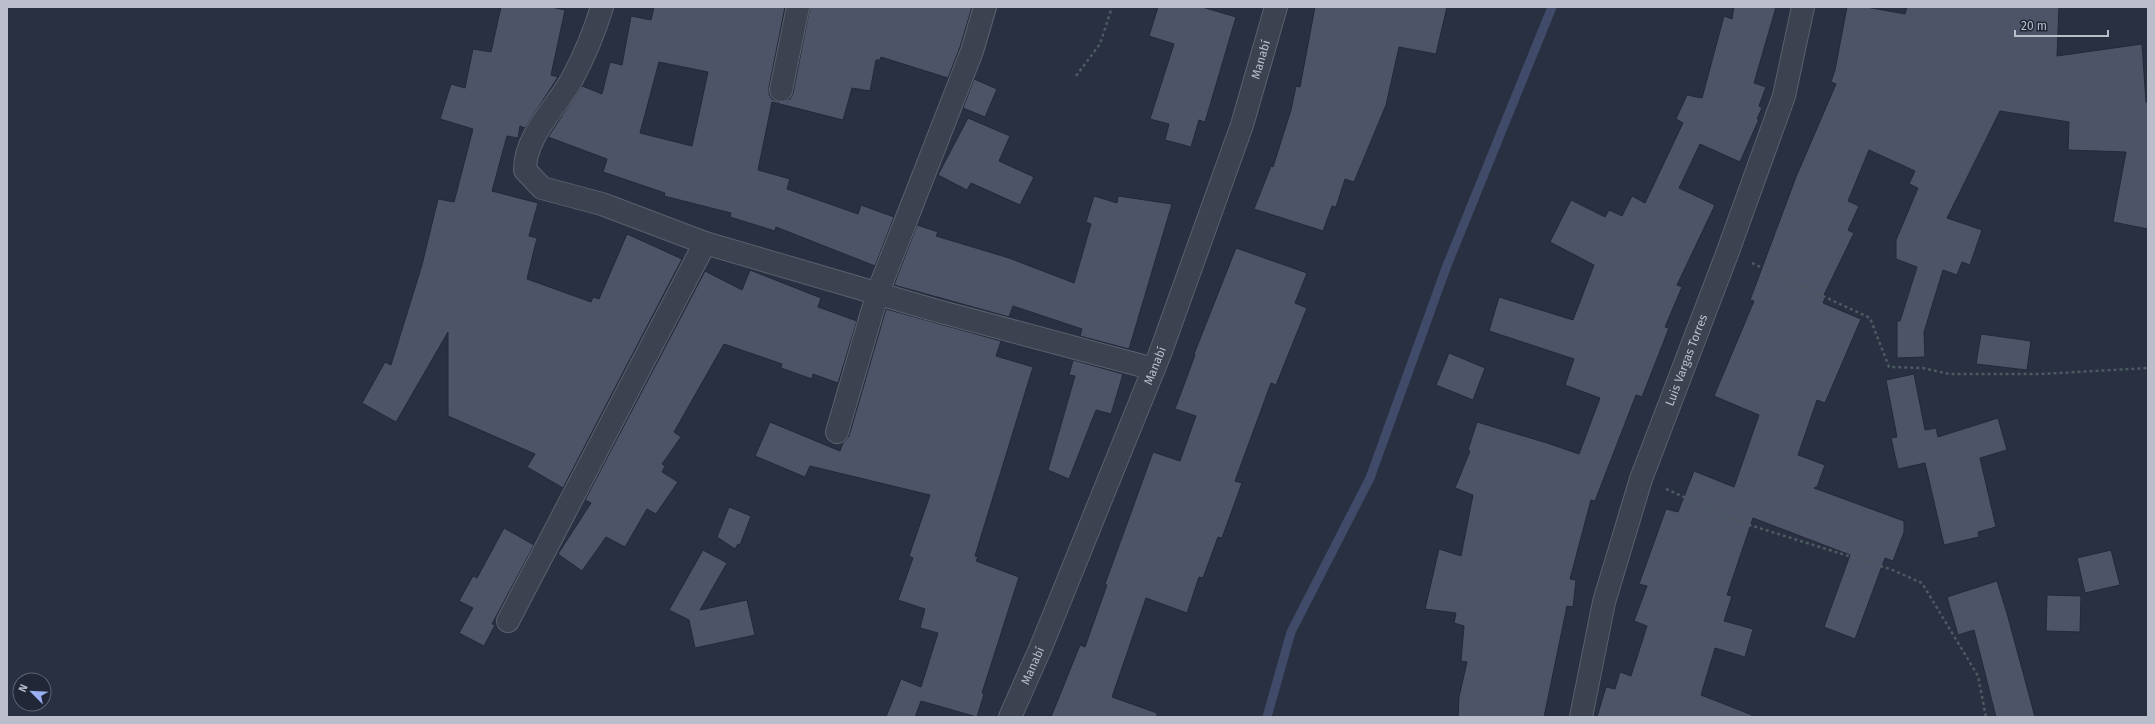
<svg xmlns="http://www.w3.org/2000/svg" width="2155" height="724" font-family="'Fira Sans',sans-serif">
	<rect width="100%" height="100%" fill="#293041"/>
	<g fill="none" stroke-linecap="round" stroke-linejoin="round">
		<path stroke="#404b69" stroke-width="9" d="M1267 717 1291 632 1370 478 1446 268 1552 7"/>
	</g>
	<g fill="#4d5468" stroke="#232938" fill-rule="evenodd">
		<path d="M501 7H551L565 10 551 75 558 77 525 128 520 126 518 138 507 136 492 191 538 203 529 236 537 238 527 279 591 302 593 297 599 299 627 234 682 259 563 488 527 467 535 454 448 416V332L396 422 362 403 385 362 391 365 422 265 438 199 454 202 473 129 440 119 451 84 465 88 473 49 491 52Z"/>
		<path d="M654 7H785L769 87V94L772 99 779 102 790 99 793 93 810 7H972L960 47 948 78 881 57 880 60H876L870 91 852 88 843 120 772 102 758 170 790 179 787 189 858 214 861 205 894 217 875 266 776 227 775 231 730 217 731 213 664 196 665 193 603 172 607 159 548 137 582 86 602 94 610 62 622 65 631 16 651 20ZM659 62 708 72 692 146 640 133Z"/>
		<path d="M1158 7H1202L1236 17 1205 122 1199 120 1191 147 1165 140 1169 124 1150 119 1174 44 1149 36Z"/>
		<path d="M1315 7H1447L1436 54 1399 47 1386 105 1354 182 1345 179 1336 207 1332 206 1323 231 1254 209 1271 166 1273 167 1291 110 1296 86 1300 87Z"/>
		<path d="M1734 7H1776L1754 83 1766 87 1759 106 1762 108 1757 119H1759L1740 162 1700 144 1679 188 1715 205 1677 285 1682 287 1665 327 1669 328 1642 397 1636 395 1595 501 1591 500 1570 579 1576 580 1573 607 1567 606 1544 717H1458L1459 697 1467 662 1461 661 1464 626 1454 623 1456 613 1425 609 1439 549 1461 556 1473 495 1455 488 1470 451 1468 450 1477 422 1547 443 1579 454 1600 398 1565 385 1574 359 1489 331 1499 297 1573 320 1594 265 1550 242 1571 200 1605 217 1609 210 1622 216 1632 196 1645 203 1683 123 1676 119 1687 95 1702 98 1724 16 1732 19Z"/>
		<path d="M1847 7H1866L1905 14 1907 7H2059L2057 56 2142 44 2146 102 2148 103V229L2113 222 2126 152 2068 150 2069 122 2000 111 1947 218 1982 230 1970 265 1962 262 1957 275 1943 270 1924 332 1925 357 1897 358V321H1900L1917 267 1896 259V240L1918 188 1909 184 1915 171 1869 150 1848 201 1859 206 1848 230 1854 233 1823 297 1825 298 1823 303 1861 319 1825 403 1817 400 1798 455 1825 465 1817 487 1814 488 1904 521V532L1893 561 1885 558 1855 639 1824 627 1850 555 1753 518 1727 595 1732 596 1724 621 1753 629 1745 657 1715 648 1701 695 1752 715V717H1597L1606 687 1615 689 1620 672 1631 676 1647 626 1634 621 1647 586 1639 584 1666 509 1678 512 1694 471 1734 487 1759 415 1714 396 1754 301 1750 300 1796 177 1836 84 1831 82 1835 70Z"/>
		<path d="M974 79 997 89 985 117 963 108Z"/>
		<path d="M968 118 1010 136 999 161 1034 177 1020 205 971 183 967 190 938 175Z"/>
		<path d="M1094 196 1117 203 1118 196 1172 204 1129 349 1080 336 1082 329 1013 306 1009 317 894 285 917 225 938 232 936 236 1009 258 1074 283 1091 224 1086 222Z"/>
		<path d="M1236 248 1307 273 1295 303 1307 308 1276 385 1271 383 1235 481 1242 483 1222 538 1218 537 1203 578 1199 577 1187 613 1146 598 1112 697 1157 713V717H1051L1080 645 1085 647 1107 585 1105 584 1153 452 1180 461 1196 416 1175 409 1195 355 1194 354Z"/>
		<path d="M750 270 821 298 818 307 857 321 838 383 813 374 812 379 781 368 782 364 724 344 674 432 681 437 662 464 665 466 662 472 678 482 656 514 647 509 625 547 606 537 582 571 558 554 591 503 585 500 705 271 742 290Z"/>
		<path d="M886 309 1001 341 996 356 1033 367 975 556 978 557 976 561 1019 577 982 693 984 694 977 717 921 701 915 717H886L901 679 921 687 938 633 920 628 925 609 898 600 913 558 909 556 930 495 810 466 805 477 755 456 770 422 840 451 843 443 849 436Z"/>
		<path d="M1981 334 2031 341 2027 370 1976 364Z"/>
		<path d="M1449 353 1485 368 1473 400 1436 385Z"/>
		<path d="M1073 360 1123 374 1111 414 1096 410 1069 479 1048 470 1075 376 1069 375Z"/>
		<path d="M1914 374 1925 430 1936 428 1938 437 1998 418 2007 450 1980 458 1996 527 1978 532 1979 537 1944 545 1925 463 1898 469 1891 438 1897 437 1886 380Z"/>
		<path d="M729 507 751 516 740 545 738 544 735 549 717 537Z"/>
		<path d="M504 528 534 545 492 624 495 625 484 646 459 633 473 608 459 601 473 576 477 578Z"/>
		<path d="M703 550 727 563 700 610 747 600 755 635 695 648 689 620 669 610Z"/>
		<path d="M2111 550 2120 585 2085 593 2077 558Z"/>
		<path d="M1997 581 2008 617 2035 717H1996L1974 630 1958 635 1947 597Z"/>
		<path d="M2047 595 2081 596 2080 632 2046 631Z"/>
	</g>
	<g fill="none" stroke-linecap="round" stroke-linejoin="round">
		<defs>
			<g id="minor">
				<path d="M602 7C594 33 584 57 571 81 555 109 525 136 525 170L542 188 602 204 705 243"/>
				<path d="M781 90 798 7"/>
				<path d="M837 432 878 292 972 51 985 7"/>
				<path d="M508 621 705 243 934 310 1154 369"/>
				<path id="s1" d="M1010 717 1041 647 1161 351 1242 125 1276 7"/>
				<path id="s2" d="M1581 717 1604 602 1641 479 1727 254 1784 96 1803 7"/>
			</g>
		</defs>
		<use href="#minor" stroke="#5b606e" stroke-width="24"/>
		<g stroke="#4b5b61" stroke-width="2.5" stroke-dasharray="3 3" stroke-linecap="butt">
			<path d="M1076 76 1100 44 1112 7"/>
			<path d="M1752 263 1870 318 1889 367 1923 368 1949 374H2041L2148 368"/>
			<path d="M1666 489 1740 522 1890 569 1922 583 1978 676 1986 717"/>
		</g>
		<use href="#minor" stroke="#3d4251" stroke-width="22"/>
	</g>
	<g text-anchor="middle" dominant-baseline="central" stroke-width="3" stroke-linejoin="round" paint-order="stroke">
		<g font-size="12" fill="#babecb" stroke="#212736">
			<text stroke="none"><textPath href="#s1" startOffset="704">Manabí</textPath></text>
			<text stroke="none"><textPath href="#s2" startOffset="373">Luis Vargas Torres</textPath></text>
			<text stroke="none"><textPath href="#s1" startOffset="380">Manabí</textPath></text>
			<text stroke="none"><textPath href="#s1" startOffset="56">Manabí</textPath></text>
		</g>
	</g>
	<rect width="2155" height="724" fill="none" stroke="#babecb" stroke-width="16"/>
	<g transform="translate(32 692) rotate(294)"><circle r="19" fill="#212736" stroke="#5e6372"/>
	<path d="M0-3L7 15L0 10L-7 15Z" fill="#98aff2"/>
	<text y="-6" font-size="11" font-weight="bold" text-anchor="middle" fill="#babecb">N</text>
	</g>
	<path d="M2015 30v6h93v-6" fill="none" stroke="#babecb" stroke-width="2"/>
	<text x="2021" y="30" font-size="12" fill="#babecb" stroke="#212736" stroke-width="3" paint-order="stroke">20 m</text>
</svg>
